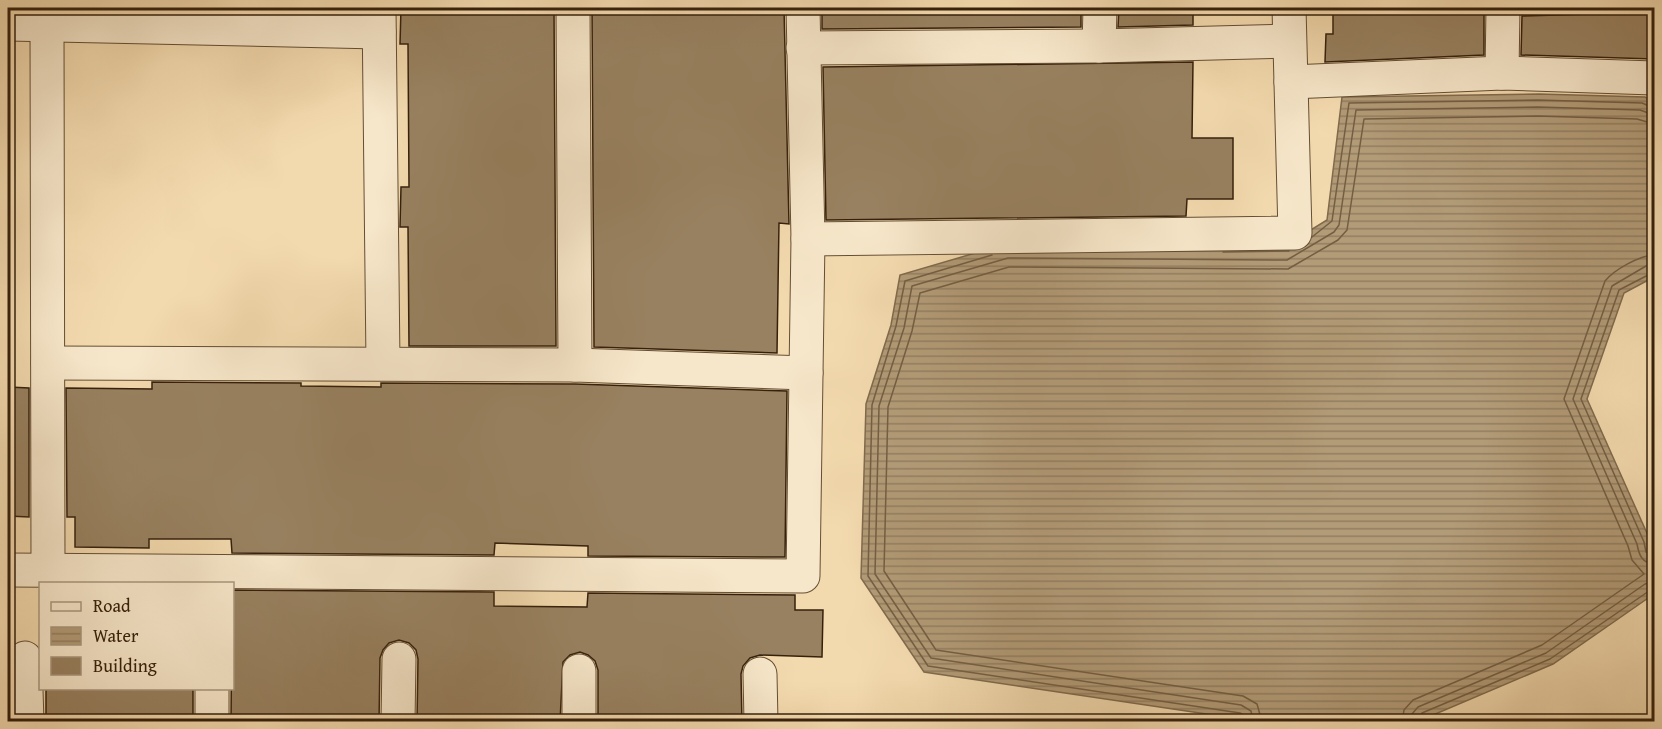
<svg xmlns="http://www.w3.org/2000/svg" width="1662" height="729" font-family="'Gentium Book Plus',serif">
	<defs>
		<pattern id="water-rules" width="6" height="5" patternUnits="userSpaceOnUse" patternTransform="scale(1.5)"><rect width="6" height="5" fill="#b29b77"/><path d="M0 2.5h6" fill="none" stroke="#927e60"/></pattern>
	</defs>
	<rect width="100%" height="100%" fill="#f3daae"/>
	<filter id="stains"><feTurbulence type="fractalNoise" baseFrequency=".00333" numOctaves="4"/><feColorMatrix values="0 0 0 0 .2 0 0 0 0 .09 0 0 0 0 .02 0 0 0 .5 -.17"/></filter>
	<radialGradient id="worn" r=".72"><stop offset=".6" stop-color="#630" stop-opacity="0"/><stop offset="1" stop-color="#630" stop-opacity=".3"/></radialGradient>
	<path fill="url(#water-rules)" stroke="#806a4c" stroke-width="1.5" d="M1539 94 1645 97 1654 103V277L1624 293 1587 399 1650 540 1654 594 1553 664 1419 721 1247 720 924 672 861 578 866 404 891 325 900 275 1006 244 1285 246 1327 220 1342 97Z"/>
	<g fill="none" stroke-linecap="round" stroke-linejoin="round">
		<g stroke="#745e42" stroke-width="1.5">
			<path d="M1312 237 1332 221 1349 103 1538 100 1642 103 1654 108"/>
			<path d="M1223 252 1289 251"/>
			<path d="M992 255 905 281 896 326 872 405 868 576 928 666 1240 713 1245 716 1246 722"/>
			<path d="M1654 264 1646 266 1612 286 1573 399 1637 544C1639 555 1642 563 1654 564"/>
			<path d="M1654 272 1619 290 1581 399 1644 542 1646 552 1654 556"/>
			<path d="M1253 722 1251 711 1241 705 931 658 875 574 879 406 904 328 912 286 1008 258 1287 260 1334 232 1339 225 1356 110 1538 107 1640 110 1654 115"/>
			<path d="M1262 722 1257 704 1243 696 936 650 884 571 888 407 912 331 920 293 1009 267 1288 269 1338 240 1347 230 1364 119 1538 116 1637 119 1654 124"/>
			<path d="M1402 722 1404 710 1413 700 1542 645 1644 574 1632 560 1628 546 1564 399 1605 281C1615 269 1639 256 1654 255"/>
			<path d="M1411 722 1412 714 1418 707 1546 653 1645 584 1654 582"/>
			<path d="M1418 722 1422 713 1550 659 1649 591 1654 590"/>
		</g>
	</g>
	<g fill="#988160" stroke="#35200c" stroke-width="1.5">
		<path d="M401 8H554L556 346H409L408 227H400L401 187H409L408 44H400Z"/>
		<path d="M592 8H784L789 224 779 223 777 353 594 347Z"/>
		<path d="M822 8H1081V27L822 29Z"/>
		<path d="M1119 8H1193V25L1118 27Z"/>
		<path d="M1333 8H1484V55L1325 62 1326 34H1333Z"/>
		<path d="M1623 13H1654V59L1521 55 1522 16Z"/>
		<path d="M1193 62 1192 138H1233V199H1187L1186 216 826 220 823 67Z"/>
		<path d="M152 382 301 383V386L381 387V383L575 384 787 391 785 557 588 556V546L495 543 494 555 232 553 231 539H149V548L75 547V517H67L66 388 152 389Z"/>
		<path d="M8 387 29 388V517L8 516Z"/>
		<path d="M232 590 494 592V606L587 607 588 593 795 595V610H823L822 657 760 655 750 658 743 666 741 674 742 722H598V670L595 661 588 655 580 652 570 655 563 662 560 722H417L418 659 416 650 409 643 399 640 389 643 383 650 380 658 379 722H231Z"/>
		<rect x="46" y="688" width="147" height="34"/>
	</g>
	<g fill="none" stroke-linecap="round" stroke-linejoin="round">
		<defs>
			<g id="minor">
				<path d="M379 8 383 363"/>
				<path d="M573 8 575 365"/>
				<path d="M8 24 379 32"/>
				<path d="M47 26 48 569"/>
				<path d="M1099 46 1100 8"/>
				<path d="M803 48 1099 46 1289 41"/>
				<path d="M1502 73 1503 8"/>
				<path d="M1291 82 1502 73 1654 78"/>
				<path d="M808 239 1295 233 1289 8"/>
				<path d="M48 363 575 365 806 373"/>
				<path d="M8 570 803 576 808 239 803 8"/>
				<path d="M25 658 27 722"/>
				<path d="M760 674 761 722"/>
				<path d="M212 688V722"/>
				<path d="M398 722 399 659"/>
				<path d="M579 722V671"/>
			</g>
		</defs>
		<use href="#minor" stroke="#644e34" stroke-width="35"/>
		<use href="#minor" stroke="#f7e7ca" stroke-width="33"/>
	</g>
	<rect width="1662" height="729" fill="none" stroke="#f3daae" stroke-width="30"/>
	<rect x="9" y="9" width="1644" height="711" fill="none" stroke="#35200c" stroke-width="3"/>
	<rect x="15" y="15" width="1632" height="699" fill="none" stroke="#35200c" stroke-width="1.5"/>
	<rect x="39" y="582" width="195" height="108" fill="#f7e7ca" stroke="#a9977e" stroke-width="1.5"/>
	<rect x="51" y="602" width="30" height="9" fill="#f7e7ca" stroke="#a9977e" stroke-width="1.5"/>
	<text x="93" y="612" font-size="18" fill="#35200c">Road</text>
	<rect x="51" y="627" width="30" height="18" fill="url(#water-rules)" stroke="#a9977e" stroke-width="1.5"/>
	<text x="93" y="642" font-size="18" fill="#35200c">Water</text>
	<rect x="51" y="657" width="30" height="18" fill="#988160" stroke="#a9977e" stroke-width="1.5"/>
	<text x="93" y="672" font-size="18" fill="#35200c">Building</text>
	<rect width="100%" height="100%" filter="url(#stains)"/>
	<rect width="100%" height="100%" fill="url(#worn)"/>
</svg>
